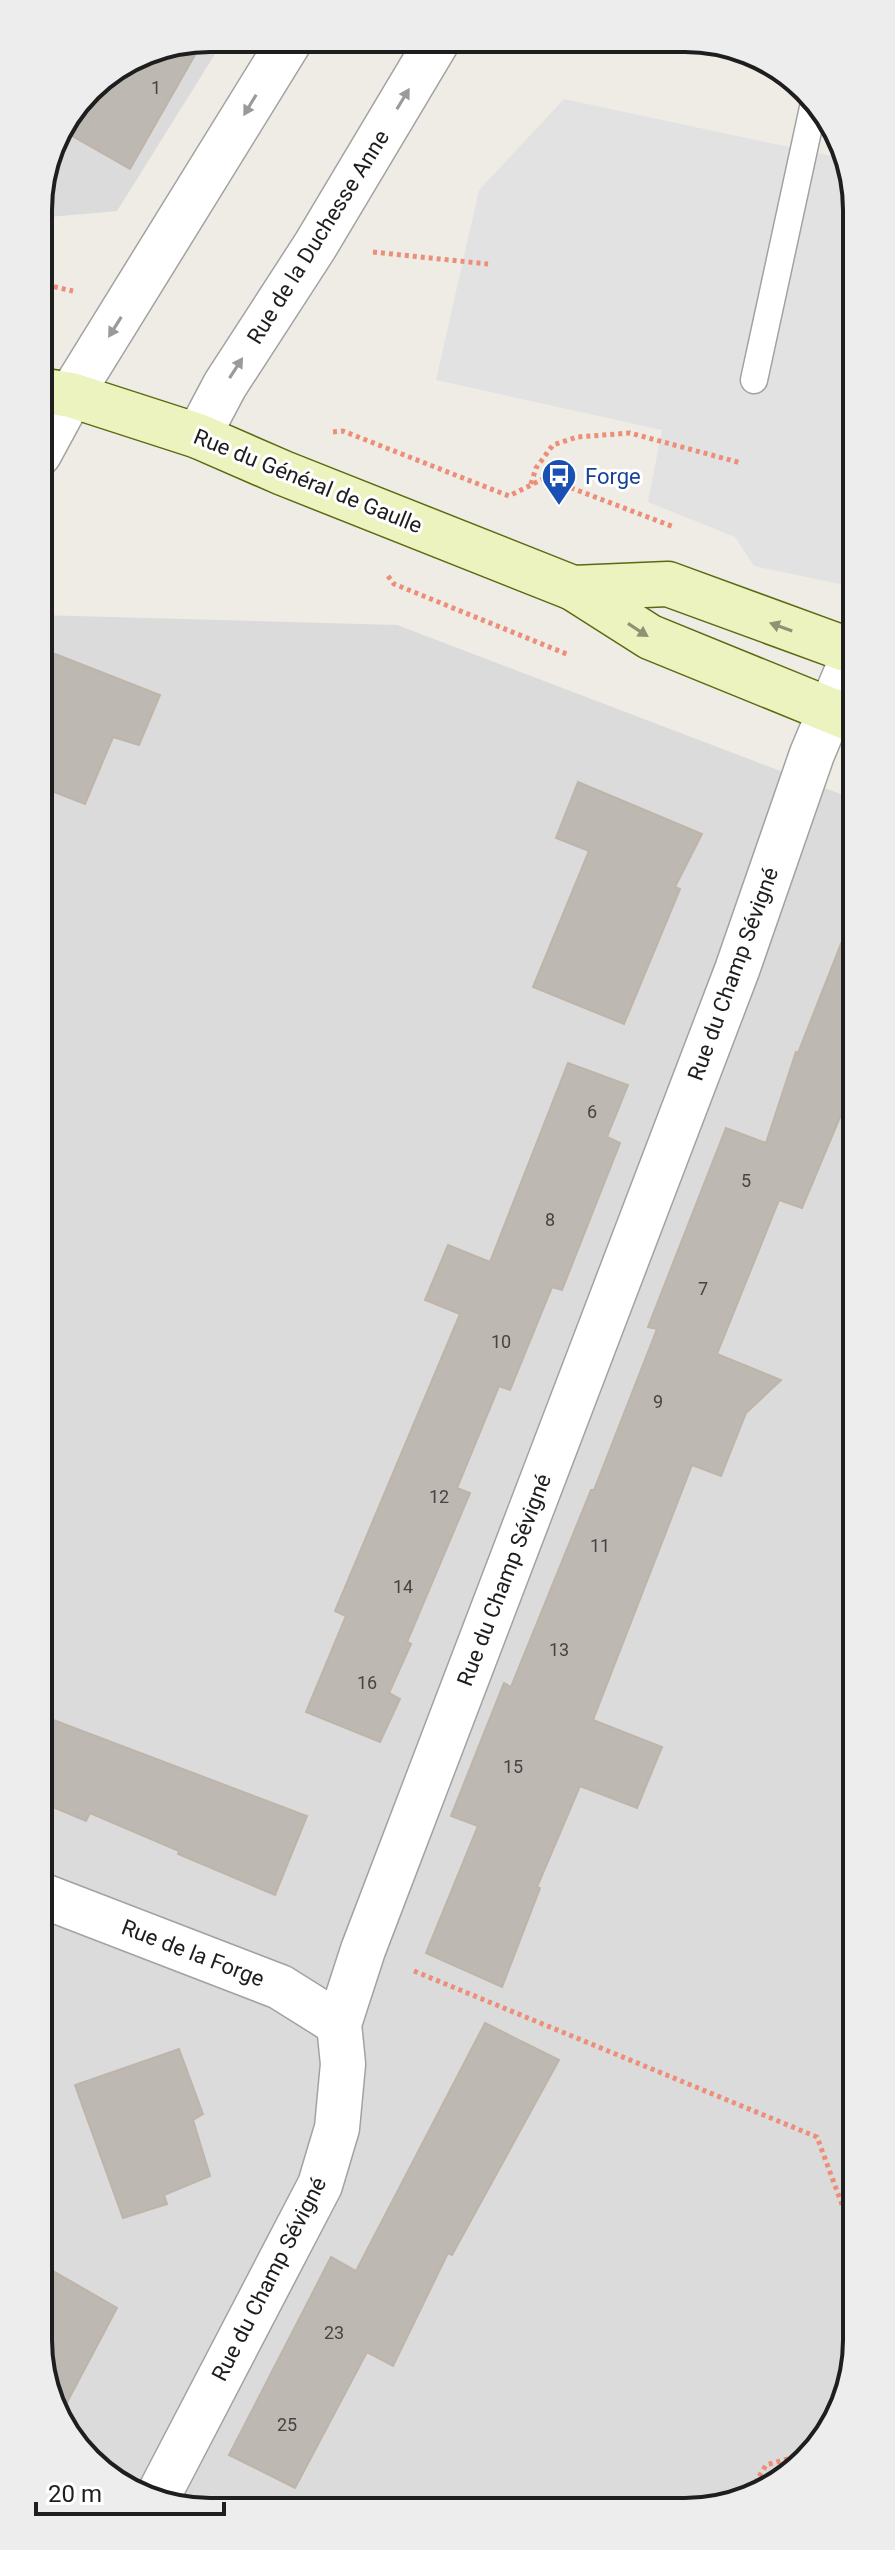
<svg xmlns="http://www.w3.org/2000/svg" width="895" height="2550" font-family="Roboto,sans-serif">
	<rect width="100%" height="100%" fill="#eeece5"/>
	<g fill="#dcdbdb">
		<path d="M210 38H225L117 211 38 218V198L56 134 96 81 145 51Z"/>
		<path d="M39 615 397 625 854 799 857 2351 815 2453 719 2509H176L88 2461 41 2374Z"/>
	</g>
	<path fill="#e2e2e2" d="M564 99 845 159 854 176V587L754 566 735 537 648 502 662 430 436 380 479 190Z"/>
	<g fill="#beb8b2" stroke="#beb4a9" stroke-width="2">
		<path d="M204 39 130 169 60 129 96 81 145 51Z"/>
		<path d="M55 654 160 695 139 745 113 737 85 804 39 786V695Z"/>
		<path d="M578 782 702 834 675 887 680 889 624 1024 533 987 589 851 556 838Z"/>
		<path d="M852 916 855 917V1114L843 1110 802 1208 779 1200 717 1354 781 1380 746 1413 721 1476 692 1465 593 1720 662 1747 637 1808 580 1786 537 1887 540 1888 502 1987 426 1953 478 1826 451 1816 504 1683 511 1687 591 1490H594L657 1329 648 1327 726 1128 766 1143 796 1052 798 1053Z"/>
		<path d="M568 1063 628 1085 607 1137 620 1143 562 1290 552 1287 510 1390 499 1386 457 1488 470 1493 407 1642 411 1644 389 1693 400 1699 380 1742 306 1712 346 1616 335 1611 460 1314 425 1300 448 1245 490 1262Z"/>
		<path d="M40 1715 307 1816 275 1895 178 1854 179 1851 90 1813 86 1821 41 1802Z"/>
		<path d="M485 2023 559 2060 452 2255 448 2253 393 2366 367 2352 295 2488 229 2455 331 2257 356 2271Z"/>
		<path d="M179 2049 203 2114 193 2120 210 2176 164 2195 167 2204 123 2218 75 2085Z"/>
		<path d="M41 2264 117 2308 62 2412 41 2374Z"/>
	</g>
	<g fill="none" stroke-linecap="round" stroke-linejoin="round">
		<defs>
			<path id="service" d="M754 380 814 103"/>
			<g id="minor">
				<path d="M41 1895 280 1987 339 2024"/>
				<path d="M157 2498 320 2185 337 2128 343 2064 339 2024 363 1950 737 970 812 754 854 654"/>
			</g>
			<g id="tertiary">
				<path d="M198 436 225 385 315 246 438 40"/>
				<path d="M39 454 71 395 291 39"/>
			</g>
			<g id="secondary">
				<path d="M39 390 71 395 198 436 283 473 573 588 650 637 854 720"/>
				<path d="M573 588 668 584 854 652"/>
			</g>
		</defs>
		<use href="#service" stroke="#a2a2a2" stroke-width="29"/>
		<use href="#minor" stroke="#a2a2a2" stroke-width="47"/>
		<use href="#tertiary" stroke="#a2a2a2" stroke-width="47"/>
		<use href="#secondary" stroke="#596a10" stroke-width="47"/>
		<g stroke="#ec8e78" stroke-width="5" stroke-dasharray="4 4" stroke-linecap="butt">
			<path d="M373 252 488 264"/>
			<path d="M39 291 51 286 73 291"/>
			<path d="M333 432 343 431 509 496 545 478 674 527"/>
			<path d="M531 484 536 468 553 445 577 437 630 433 741 463"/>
			<path d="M388 576 394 584 569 655"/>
			<path d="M414 1971 817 2137 857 2245"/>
			<path d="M751 2490 766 2465 816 2451"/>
		</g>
		<use href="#service" stroke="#fff" stroke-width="26"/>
		<use href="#minor" stroke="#fff" stroke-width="44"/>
		<use href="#tertiary" stroke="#fff" stroke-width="44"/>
		<use href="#secondary" stroke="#ecf3be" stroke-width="44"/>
	</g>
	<defs><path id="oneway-solid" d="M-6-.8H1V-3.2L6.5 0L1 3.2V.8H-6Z" transform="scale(2)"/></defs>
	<g fill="#9a9a9a">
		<use href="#oneway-solid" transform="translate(403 99) rotate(-59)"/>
		<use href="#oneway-solid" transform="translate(250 105) rotate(121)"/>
		<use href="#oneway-solid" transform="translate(115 327) rotate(122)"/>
		<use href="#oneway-solid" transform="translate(236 368) rotate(-57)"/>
	</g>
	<g fill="#8f9376">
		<use href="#oneway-solid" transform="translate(781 627) rotate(-160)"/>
		<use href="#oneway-solid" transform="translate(638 630) rotate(33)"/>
	</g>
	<defs>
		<symbol id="bus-pin" viewBox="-11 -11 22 30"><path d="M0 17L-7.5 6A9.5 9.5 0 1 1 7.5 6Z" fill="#1a4fb4" stroke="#fff"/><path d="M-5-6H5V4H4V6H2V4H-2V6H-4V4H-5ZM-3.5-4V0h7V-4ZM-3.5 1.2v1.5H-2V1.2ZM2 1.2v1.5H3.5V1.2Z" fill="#fff"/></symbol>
	</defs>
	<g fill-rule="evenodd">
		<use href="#bus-pin" x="539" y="456" width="40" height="54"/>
	</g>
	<g text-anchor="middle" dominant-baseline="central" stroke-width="6" stroke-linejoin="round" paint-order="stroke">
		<g font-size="18" fill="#464443">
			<text x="156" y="87">1</text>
			<text x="592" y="1111">6</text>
			<text x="746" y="1180">5</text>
			<text x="550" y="1219">8</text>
			<text x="703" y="1288">7</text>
			<text x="501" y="1341">10</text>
			<text x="658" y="1401">9</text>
			<text x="439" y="1496">12</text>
			<text x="600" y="1545">11</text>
			<text x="403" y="1586">14</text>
			<text x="559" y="1649">13</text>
			<text x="367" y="1682">16</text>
			<text x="513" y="1766">15</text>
			<text x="334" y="2332">23</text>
			<text x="287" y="2424">25</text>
		</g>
		<g font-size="22" fill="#1e1e1e" stroke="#fff">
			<text transform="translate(318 237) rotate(-58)">Rue de la Duchesse Anne</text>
			<text transform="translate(308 481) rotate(22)">Rue du Général de Gaulle</text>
			<text transform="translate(733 974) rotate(-70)">Rue du Champ Sévigné</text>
			<text transform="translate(504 1580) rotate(-69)">Rue du Champ Sévigné</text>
			<text transform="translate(193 1953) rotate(21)">Rue de la Forge</text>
			<text transform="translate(269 2279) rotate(-63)">Rue du Champ Sévigné</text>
		</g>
		<g font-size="22" fill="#164399" stroke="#fff" text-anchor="start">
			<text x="585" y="476">Forge</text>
		</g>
	</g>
	<path d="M0 0H895V2550H0ZM210 52H685A158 158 0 0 1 843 210V2340A158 158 0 0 1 685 2498H210A158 158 0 0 1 52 2340V210A158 158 0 0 1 210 52Z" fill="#ededed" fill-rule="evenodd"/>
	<path fill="none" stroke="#1e1e1e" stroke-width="4" d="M210 52H685A158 158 0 0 1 843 210V2340A158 158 0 0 1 685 2498H210A158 158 0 0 1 52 2340V210A158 158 0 0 1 210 52Z"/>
	<path d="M36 2502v12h188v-12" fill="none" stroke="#1e1e1e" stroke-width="4"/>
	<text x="48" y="2502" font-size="24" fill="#1e1e1e" stroke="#ffffff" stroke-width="6" paint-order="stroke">20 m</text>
</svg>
